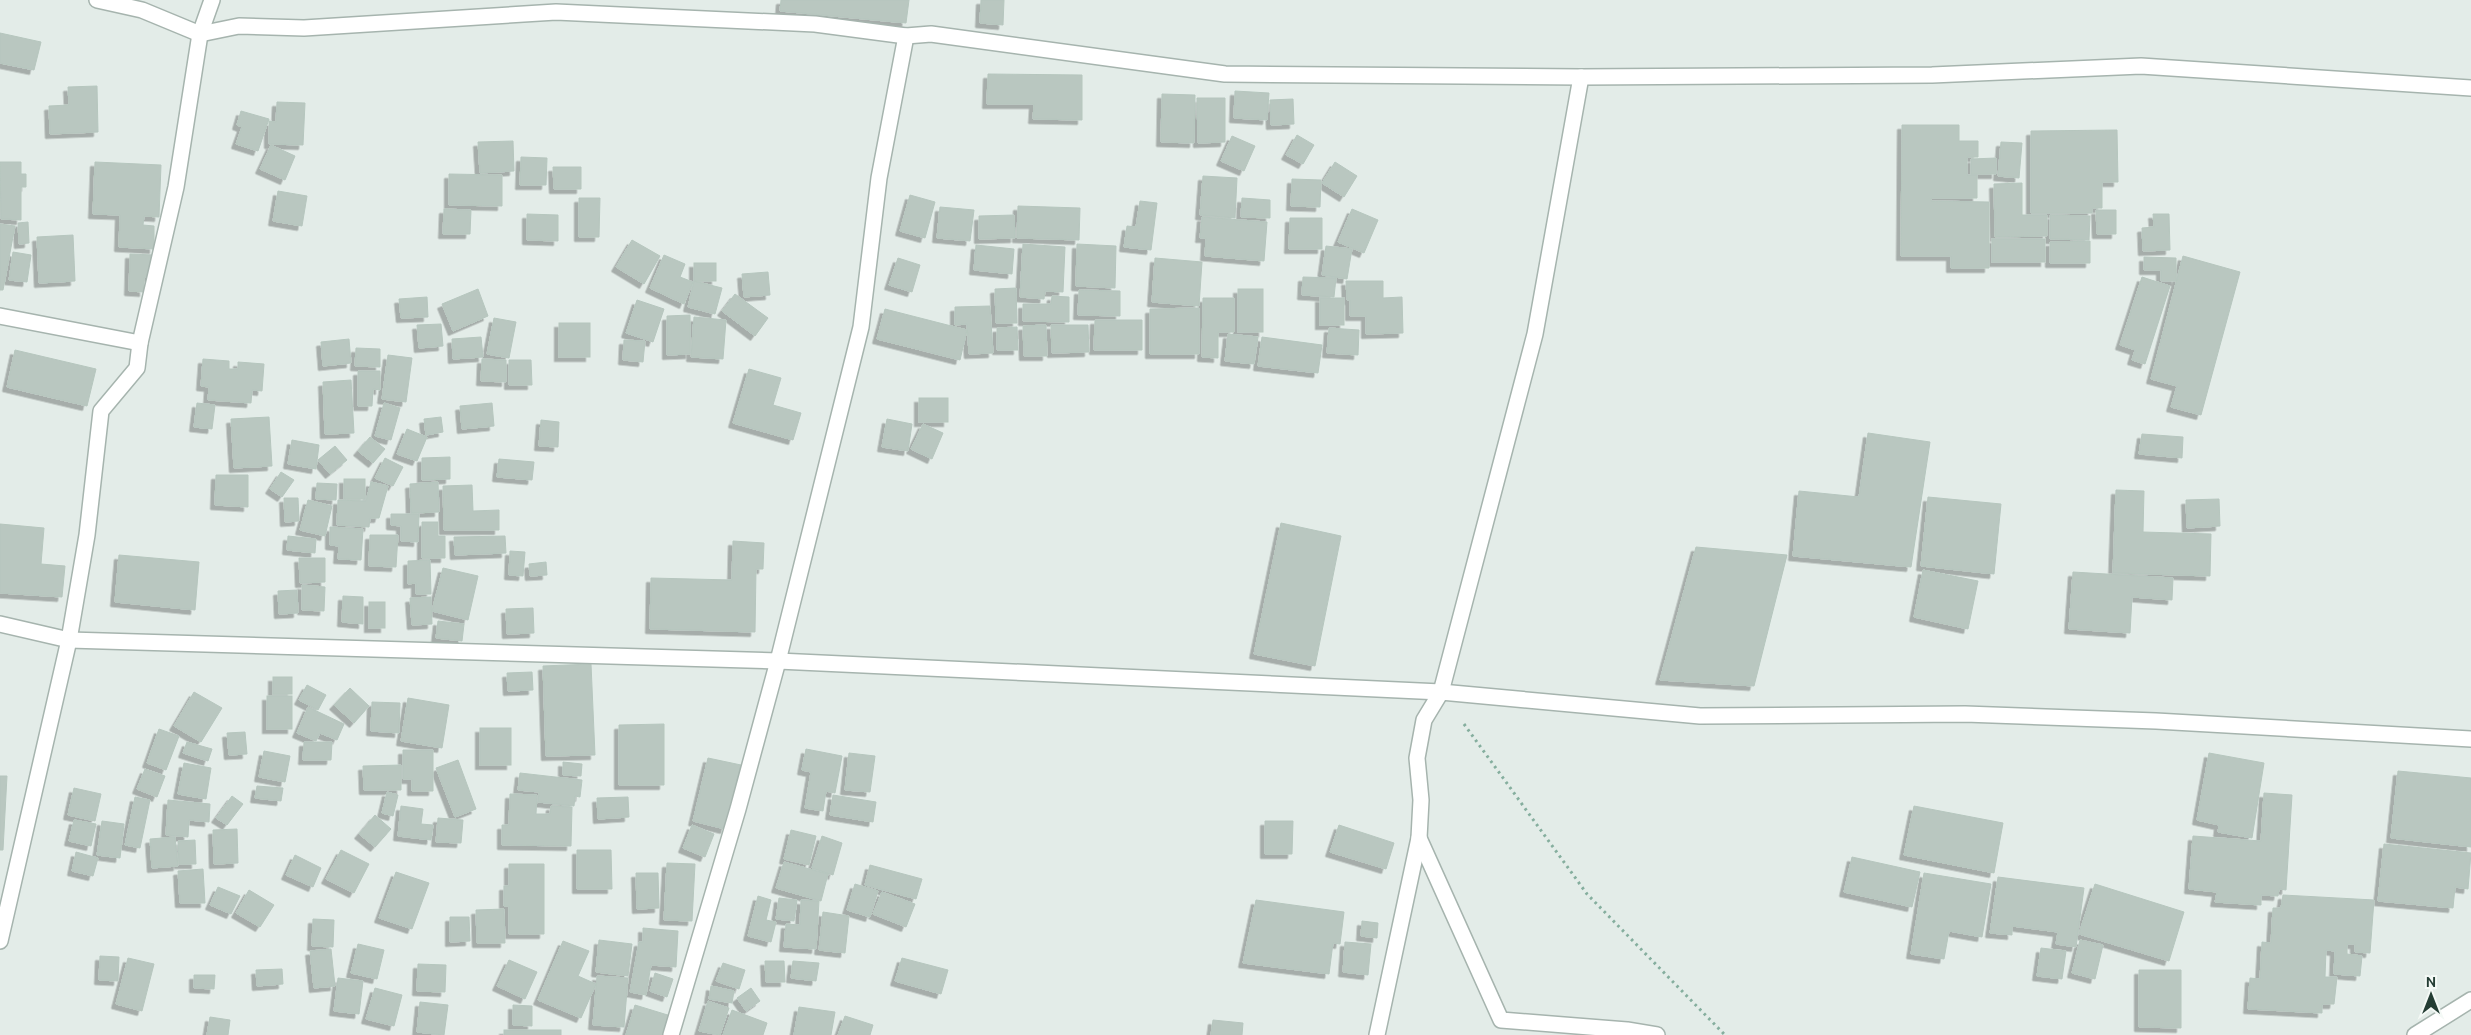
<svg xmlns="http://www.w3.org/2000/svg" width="2471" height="1035" font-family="Ubuntu,sans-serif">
	<defs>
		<filter id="shadow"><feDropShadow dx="-4.5" dy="4.5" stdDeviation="0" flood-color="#0004"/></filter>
	</defs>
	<rect width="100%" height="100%" fill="#e3ece8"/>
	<g fill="#b9c7c0" stroke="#b6c6be" filter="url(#shadow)">
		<path d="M781 0H909L906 23 780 11Z"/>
		<path d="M981 0H1004L1003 25 980 23Z"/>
		<path d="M0 33 41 42 34 70 0 63Z"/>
		<path d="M988 74 1082 75V120L1033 119 1034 104H987Z"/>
		<path d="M97 86 98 132 50 134 49 106 69 105 68 87Z"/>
		<path d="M1235 91 1269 93 1267 120 1234 118Z"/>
		<path d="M1162 94 1195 95 1194 143 1161 142Z"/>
		<path d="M1197 98H1225V142L1198 143Z"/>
		<path d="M1293 99 1294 124 1271 125 1270 100Z"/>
		<path d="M277 102 305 103 303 145 269 144V121L276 122Z"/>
		<path d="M241 111 269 119 258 151 236 144 242 127 237 125Z"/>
		<path d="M1902 125H1959V141H1978V157H1967V175H1977V198H1931V201L1989 202V268H1951V256H1901Z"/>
		<path d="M2117 130 2118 182H2102V208H2092V213H2031V131Z"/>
		<path d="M1297 135 1314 145 1303 164 1286 155Z"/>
		<path d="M1232 136 1255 146 1244 171 1221 161Z"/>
		<path d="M513 141 514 171 480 173 478 142Z"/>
		<path d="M2001 142 2022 143 2019 178 1998 176Z"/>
		<path d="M271 145 295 156 285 180 260 169Z"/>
		<path d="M521 157 547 158 546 185H520Z"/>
		<path d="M1996 158V174H1971V159Z"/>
		<path d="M0 162H21V174H26V187H21V220L1 219Z"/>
		<path d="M95 162 161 165 159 217 144 216 143 225 154 226V249L119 247 120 215 93 214Z"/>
		<path d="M1335 162 1357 176 1344 197 1322 183Z"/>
		<path d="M553 167H581V189H554Z"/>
		<path d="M449 174 502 175V206L449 205Z"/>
		<path d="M1203 176 1237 178 1235 218 1200 215Z"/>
		<path d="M1292 179 1321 180 1320 207 1291 206Z"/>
		<path d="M2022 183V215H2047V236L1995 237 1994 184Z"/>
		<path d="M278 191 307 196 302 226 273 221Z"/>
		<path d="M910 195 935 202 925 238 900 231Z"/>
		<path d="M579 198H600L599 237H579Z"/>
		<path d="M1242 198 1270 200V218L1241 217Z"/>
		<path d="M1140 201 1157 203 1151 250 1124 247 1127 226 1136 227Z"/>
		<path d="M1018 206 1080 208 1079 240 1017 238Z"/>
		<path d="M940 207 974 210 970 241 937 238Z"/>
		<path d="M444 209 471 210 470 234H443Z"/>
		<path d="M1352 209 1378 220 1364 253 1338 242Z"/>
		<path d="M2096 210H2116V234H2097Z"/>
		<path d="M527 214 558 215V241L527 240Z"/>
		<path d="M2153 214H2169L2170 250 2143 251 2142 228 2154 227Z"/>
		<path d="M1014 215 1015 238 979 239V216Z"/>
		<path d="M2050 215 2090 216 2089 240 2050 239Z"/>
		<path d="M1202 217 1267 222 1264 261 1205 256 1206 238H1200Z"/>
		<path d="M1290 218H1322V249H1289Z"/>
		<path d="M28 222 29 243 19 244 18 223Z"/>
		<path d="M0 224 15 226 3 290H0Z"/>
		<path d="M73 235 75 281 39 283 37 237Z"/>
		<rect x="1992" y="239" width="53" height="23"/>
		<path d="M632 240 660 256 644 284 616 267Z"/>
		<path d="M2090 241V263H2050V242Z"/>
		<path d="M1023 244 1065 247 1063 292 1045 291 1044 299 1020 297Z"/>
		<path d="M1077 244 1116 246 1115 288 1076 286Z"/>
		<path d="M976 245 1014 249 1012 274 974 270Z"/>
		<path d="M1326 246 1352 249 1347 279 1322 275Z"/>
		<path d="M13 252 31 255 27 282 9 280Z"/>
		<path d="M130 254 154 255 153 277H144V292L129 291Z"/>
		<path d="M664 255 685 264 680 277 693 282 684 304 650 288Z"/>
		<path d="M2183 256 2240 272 2201 415 2171 407 2177 386 2151 379Z"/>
		<path d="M2144 257 2176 258V281H2161V270H2144Z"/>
		<path d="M898 258 920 265 912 292 889 285Z"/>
		<path d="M1155 258 1202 262 1199 306 1152 302Z"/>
		<rect x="694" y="263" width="22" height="18"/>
		<path d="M768 272 770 295 744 297 742 274Z"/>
		<path d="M1303 277 1336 278 1334 297 1302 295Z"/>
		<path d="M2142 277 2170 286 2145 364 2132 360 2135 350 2120 345Z"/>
		<path d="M694 281 722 288 715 314 688 307Z"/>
		<path d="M1346 281H1383V298L1402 297 1403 333 1366 334V316H1350V300H1347Z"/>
		<path d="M1016 288 1017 323H996L995 289Z"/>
		<path d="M478 289 488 316 453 331 442 304Z"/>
		<rect x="1238" y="289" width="25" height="43"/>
		<path d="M1079 290 1120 291V316L1078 315Z"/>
		<path d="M735 294 768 318 755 336 722 311Z"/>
		<path d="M1052 296 1069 297V322L1023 321V304H1051Z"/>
		<path d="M427 297 428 317 401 318 399 299Z"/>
		<path d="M1203 298H1234V332H1218V358L1202 357Z"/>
		<rect x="1320" y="298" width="24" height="27"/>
		<path d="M637 300 664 309 653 342 626 333Z"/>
		<path d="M990 306 993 353 969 354 967 324 955 325V307Z"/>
		<path d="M1199 308V354H1150V309Z"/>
		<path d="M885 309 967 330 960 360 877 339Z"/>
		<path d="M690 315V354L667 355V316Z"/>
		<path d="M694 317 726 320 723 359 691 357Z"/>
		<path d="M494 318 516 322 509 358 487 354Z"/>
		<path d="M1095 320H1142V350H1094Z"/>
		<rect x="559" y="323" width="31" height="34"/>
		<path d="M441 324 443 346 419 348 417 325Z"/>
		<path d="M1046 325 1047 356H1024L1023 326Z"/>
		<path d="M1051 325H1088L1089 352 1052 353Z"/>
		<path d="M1017 327 1018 350H997V328Z"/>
		<path d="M1329 328 1359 330 1358 355 1327 353Z"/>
		<path d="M1228 334 1258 337 1254 364 1225 361Z"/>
		<path d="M481 337 483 357 453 359 452 339Z"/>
		<path d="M1262 337 1322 345 1318 373 1258 366Z"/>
		<path d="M349 339 351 363 323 366 321 342Z"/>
		<path d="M624 340 645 341 643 362 623 360Z"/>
		<path d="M356 348 380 349V367L355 366Z"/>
		<path d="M15 350 96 369 87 406 7 387Z"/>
		<path d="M388 355 412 358 406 402 382 399Z"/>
		<path d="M203 359 229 361V369H238V362L264 364 262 391 252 390 251 403 208 400 209 387 201 386Z"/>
		<path d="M482 359 506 360V382L481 381Z"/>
		<path d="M509 360H531L532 385H509Z"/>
		<path d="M749 369 781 378 773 405 801 413 793 440 733 423Z"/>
		<path d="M358 371H380V390L373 389 372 406H358Z"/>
		<path d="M351 380 354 433 325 434 323 382Z"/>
		<rect x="919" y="398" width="29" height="24"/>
		<path d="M197 403 215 405 212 429 194 427Z"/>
		<path d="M384 403 400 408 391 440 375 436Z"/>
		<path d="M492 403 494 426 462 429 460 406Z"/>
		<path d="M269 417 272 466 234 468 231 419Z"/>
		<path d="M441 417 443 432 426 435 424 419Z"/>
		<path d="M887 419 912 424 908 451 882 447Z"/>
		<path d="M541 420 559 422 558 447 539 446Z"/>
		<path d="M923 424 943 433 932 459 911 449Z"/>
		<path d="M407 429 427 437 417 461 397 454Z"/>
		<path d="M1868 433 1930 442 1911 567 1793 556 1799 491 1859 497Z"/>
		<path d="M2142 434 2183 437 2182 458 2139 454Z"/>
		<path d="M370 437 385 449 373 463 358 451Z"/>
		<path d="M292 440 319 445 316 469 288 464Z"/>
		<path d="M335 446 347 460 330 474 318 460Z"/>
		<path d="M450 457V479L422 480V458Z"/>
		<path d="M385 458 403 467 393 486 375 478Z"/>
		<path d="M499 459 534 462 532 480 497 477Z"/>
		<path d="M281 472 294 480 282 497 270 489Z"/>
		<path d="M216 475H248V507L215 505Z"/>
		<rect x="344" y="479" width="21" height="20"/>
		<path d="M371 482 388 486 379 518H370L369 527 337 525 338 500 366 501Z"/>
		<path d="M438 482 439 512 411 513 410 484Z"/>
		<path d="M317 483 337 484 336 500 316 499Z"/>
		<path d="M472 485 473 511 499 510V530H444L443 486Z"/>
		<path d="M2116 490 2144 491 2143 532 2211 534 2210 576 2113 573Z"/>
		<path d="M1928 497 2001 504 1994 574 1921 566Z"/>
		<path d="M284 498H298L299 521 285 522Z"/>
		<path d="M2219 499 2220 526 2187 528 2186 500Z"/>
		<path d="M308 500 332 506 325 536 300 530Z"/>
		<path d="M391 514H419L418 542 401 541V526L391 525Z"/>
		<path d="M422 522H438V536H445V558H422Z"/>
		<path d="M1281 523 1341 536 1315 666 1254 654Z"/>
		<path d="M0 524 44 528 41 564 65 566 62 597 0 593Z"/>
		<path d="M330 527 363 529 361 560 338 559 339 546 330 545Z"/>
		<path d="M370 535H398L396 567 369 566Z"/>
		<path d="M288 536 316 539 315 553 287 550Z"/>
		<path d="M505 536 506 553 455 555 454 537Z"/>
		<path d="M733 541 764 543 763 569H756L755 632 650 629 651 578 732 580Z"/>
		<path d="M1696 547 1787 555 1754 686 1660 680Z"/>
		<path d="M510 551 525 552 523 576 509 575Z"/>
		<path d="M119 555 199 562 195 610 115 602Z"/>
		<path d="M299 558H325V582L300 583Z"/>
		<path d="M430 560 431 594H416V583L408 584V561Z"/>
		<path d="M546 562 547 575 530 576 529 564Z"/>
		<path d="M443 568 478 576 468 620 432 611Z"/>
		<path d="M1923 570 1978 581 1968 629 1914 617Z"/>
		<path d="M2073 572 2173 578 2172 600 2132 597 2130 633 2069 629Z"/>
		<path d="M302 585 325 587 324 611 302 610Z"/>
		<path d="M297 590 298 613 279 614 278 591Z"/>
		<path d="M343 596 363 597V624L342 622Z"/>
		<path d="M431 597 432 624 412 625 410 598Z"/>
		<rect x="369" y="602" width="16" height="26"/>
		<path d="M533 608 534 633 507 634 506 609Z"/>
		<path d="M438 621 464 624 462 641 436 638Z"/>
		<path d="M591 664 595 755 546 756 543 666Z"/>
		<path d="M532 672 533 690 508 691 507 673Z"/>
		<rect x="273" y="677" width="19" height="17"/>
		<path d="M307 685 326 695 318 710 299 700Z"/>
		<path d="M350 688 369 706 354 723 334 705Z"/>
		<path d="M194 692 222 708 201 742 174 726Z"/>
		<rect x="267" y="696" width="25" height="33"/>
		<path d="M408 698 449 705 442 748 401 741Z"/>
		<path d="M372 702 400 703 399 733 371 731Z"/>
		<path d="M308 707 344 724 337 740 320 733 316 741 297 733Z"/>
		<path d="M664 724V785H619V725Z"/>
		<rect x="480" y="728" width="31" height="37"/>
		<path d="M159 729 179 736 166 770 147 763Z"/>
		<path d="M245 732 247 754 229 755 227 733Z"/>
		<path d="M187 742 212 749 208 761 183 753Z"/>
		<path d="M304 742H332L331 760H303Z"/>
		<path d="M806 749 842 756 835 793 826 791 823 811 805 808 811 772 802 770Z"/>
		<path d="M403 750H433V791H412V779H403Z"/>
		<path d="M264 751 290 756 285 782 259 777Z"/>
		<path d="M849 753 875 756 870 792 845 790Z"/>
		<path d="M2209 753 2264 763 2252 838 2218 832 2219 825 2197 820Z"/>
		<path d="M708 758 741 765 725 829 693 821Z"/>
		<path d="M458 760 476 809 455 817 436 768Z"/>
		<path d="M563 762 582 764 581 776 563 775Z"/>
		<path d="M184 763 211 768 206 799 178 794Z"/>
		<path d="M401 765V790H364L363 766Z"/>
		<path d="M145 769 165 776 157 797 137 789Z"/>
		<path d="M2398 771 2471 778V847L2391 838Z"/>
		<path d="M520 773 582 780 580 797 575 796 574 806 538 802 539 792 518 790Z"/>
		<path d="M0 776H7L3 850H0Z"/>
		<path d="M257 786 283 788 281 801 255 798Z"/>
		<path d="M74 788 101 794 95 821 68 815Z"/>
		<path d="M387 792 398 795 393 816 382 813Z"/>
		<path d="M2264 793 2292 795 2286 890 2279 889 2278 896 2261 895V905L2215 902 2217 892 2189 889 2193 836 2261 841Z"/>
		<path d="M510 794 537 795 536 814H550L551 806 572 807 571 846 502 845V825H509Z"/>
		<path d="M833 795 876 802 873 822 830 815Z"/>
		<path d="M232 796 243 804 227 825 216 818Z"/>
		<path d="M135 797 150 800 140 848 125 845Z"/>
		<path d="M628 797 629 817 598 819 597 798Z"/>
		<path d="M168 800 210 804 209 822 189 820 188 837 166 835Z"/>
		<path d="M401 806 423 809 421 824 433 825 431 840 398 836Z"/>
		<path d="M1914 806 2003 823 1994 873 1904 855Z"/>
		<path d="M375 815 391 829 375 847 359 834Z"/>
		<path d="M438 818 463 820 461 843 436 842Z"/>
		<path d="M74 820 96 824 91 846 69 841Z"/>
		<path d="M102 821 124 824 120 858 97 855Z"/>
		<path d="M1265 821H1293L1292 854H1265Z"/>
		<path d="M692 825 714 834 705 857 683 848Z"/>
		<path d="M1339 825 1394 843 1386 869 1330 852Z"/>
		<path d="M237 829 238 863 214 864 213 830Z"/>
		<path d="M791 830 816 836 809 865 784 859Z"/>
		<path d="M822 836 842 843 833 875 812 868Z"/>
		<path d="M175 837 178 866 152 868 150 839Z"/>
		<path d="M195 840 196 864H179L178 841Z"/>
		<path d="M2384 844 2471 853 2468 889 2455 887 2453 908 2378 901Z"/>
		<path d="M341 850 369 864 354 893 326 879Z"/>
		<path d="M577 850H611L612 889H577Z"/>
		<path d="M76 852 98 858 93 876 72 871Z"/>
		<path d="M295 855 321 868 313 887 286 875Z"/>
		<path d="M1852 857 1920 872 1912 907 1844 892Z"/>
		<path d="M784 862 828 874 821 901 776 888Z"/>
		<path d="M667 863 695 864 692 921 664 920Z"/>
		<path d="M509 864H544V934H509V906H504V886H509Z"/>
		<path d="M870 865 922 879 916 899 865 885Z"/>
		<path d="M203 869 205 903H180L178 871Z"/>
		<path d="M396 872 429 883 412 929 379 918Z"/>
		<path d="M636 873H658L659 908 637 909Z"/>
		<path d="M1924 873 1991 884 1982 937 1949 931 1944 959 1911 954Z"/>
		<path d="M1998 877 2084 888 2076 947 2056 944 2058 932 2012 926V935L1990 933Z"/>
		<path d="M855 884 878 891 870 917 847 910Z"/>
		<path d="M2095 884 2184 912 2169 961 2079 934Z"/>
		<path d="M218 887 240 896 231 914 210 905Z"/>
		<path d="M249 890 274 905 260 927 236 913Z"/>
		<path d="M882 892 915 904 906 927 873 914Z"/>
		<path d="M2283 895 2374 900 2370 953 2355 952V944H2347V954L2362 956 2360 976 2334 974 2335 951 2326 950 2325 977H2337L2334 1004H2322V1013L2248 1009 2250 978 2260 979 2262 942 2271 943 2273 908H2281Z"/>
		<path d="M758 896 771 900 766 920 776 922 771 942 748 936Z"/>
		<path d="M779 898 797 900 794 921 776 919Z"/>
		<path d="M801 900 819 901 816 949 784 947 786 924 800 925Z"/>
		<path d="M1256 900 1344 912 1340 944 1333 943 1329 974 1243 963Z"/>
		<path d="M504 909 505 943H477L476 910Z"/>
		<path d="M823 912 849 916 845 953 819 950Z"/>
		<path d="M450 917H469L470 941 450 942Z"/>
		<path d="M313 919 334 920 333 947 312 946Z"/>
		<path d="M1362 921 1378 923 1377 938 1361 936Z"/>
		<path d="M643 928 678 931 676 967 651 965 646 995 630 992 639 942H643Z"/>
		<path d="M599 940 632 944 628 976 596 972Z"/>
		<path d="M2080 940 2103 945 2095 979 2072 973Z"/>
		<path d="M563 941 589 951 578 976 596 984 581 1018 538 1000Z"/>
		<path d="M1345 942 1371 944 1368 975 1343 972Z"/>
		<path d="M358 944 384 950 377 979 351 973Z"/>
		<path d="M2041 948 2066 951 2062 979 2037 976Z"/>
		<path d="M331 949 335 986 314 988 310 951Z"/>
		<path d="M100 956 119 957 118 981 99 980Z"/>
		<path d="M128 958 154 964 142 1011 116 1004Z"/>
		<path d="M902 958 948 970 941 994 895 981Z"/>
		<path d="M509 960 537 972 525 999 497 986Z"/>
		<path d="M765 961H784L785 982H766Z"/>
		<path d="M793 961 819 963 816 981 791 978Z"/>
		<path d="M723 963 745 970 739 989 716 981Z"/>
		<path d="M418 964 446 965 445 992 417 991Z"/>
		<path d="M282 969 283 984 257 986 256 970Z"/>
		<path d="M2139 970H2181V1028L2139 1027Z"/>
		<path d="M655 973 673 979 667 997 650 991Z"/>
		<path d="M194 975H215L214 989 194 988Z"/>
		<path d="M597 976 628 978 624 1027 593 1025Z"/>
		<path d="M338 978 363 981 359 1014 334 1011Z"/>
		<path d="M711 986 734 991 732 1003 709 999Z"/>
		<path d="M375 988 402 995 394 1026 366 1019Z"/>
		<path d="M751 988 760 1001 746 1011 737 998Z"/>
		<path d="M708 1001 729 1008 720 1035 699 1031Z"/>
		<path d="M420 1002 448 1005 444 1035 417 1032Z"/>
		<path d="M513 1005 532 1006V1026L513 1025Z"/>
		<path d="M635 1005 671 1016 666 1035H626Z"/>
		<path d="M799 1007 835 1012 831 1035H794Z"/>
		<path d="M732 1010 767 1023 763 1035H723Z"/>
		<path d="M845 1016 873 1025 870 1035H838Z"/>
		<path d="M210 1017 230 1020 228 1035H207Z"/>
		<path d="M1213 1020 1243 1023 1242 1035H1211Z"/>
		<rect x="504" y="1030" width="57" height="5"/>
	</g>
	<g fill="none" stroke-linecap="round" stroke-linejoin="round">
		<defs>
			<g id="minor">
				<path d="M97 0 142 10 200 34 239 26 304 28 556 12 815 24 906 36 931 34 1225 74 1581 77 1932 75 2141 66 2471 88"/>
				<path d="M0 316 140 343"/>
				<path d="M0 624 69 640 778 661 1441 692 1700 716 1965 714 2156 721 2471 739"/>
				<path d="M1419 838 1501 1020 1627 1030 1657 1035"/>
				<path d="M0 941 69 640 87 535 101 411 137 368 140 343 176 187 200 34 212 0"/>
				<path d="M671 1035 738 809 778 661 861 327 879 178 906 36"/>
				<path d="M1377 1035 1419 838 1421 800 1417 758 1424 720 1441 692 1535 334 1581 77"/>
				<path d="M2415 1035 2471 1000"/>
			</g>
		</defs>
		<use href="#minor" stroke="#a6b4ae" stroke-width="18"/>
		<path stroke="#85ae9e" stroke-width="3" stroke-dasharray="2.5 4" stroke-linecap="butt" d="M1464 724 1587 894 1725 1035"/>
		<use href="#minor" stroke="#fff" stroke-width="15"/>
	</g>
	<g transform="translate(2431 995)" stroke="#f4f9f6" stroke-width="4" paint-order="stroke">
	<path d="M0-4L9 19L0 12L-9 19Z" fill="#243d34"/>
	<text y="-8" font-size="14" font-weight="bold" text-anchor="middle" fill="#243d34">N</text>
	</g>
</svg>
